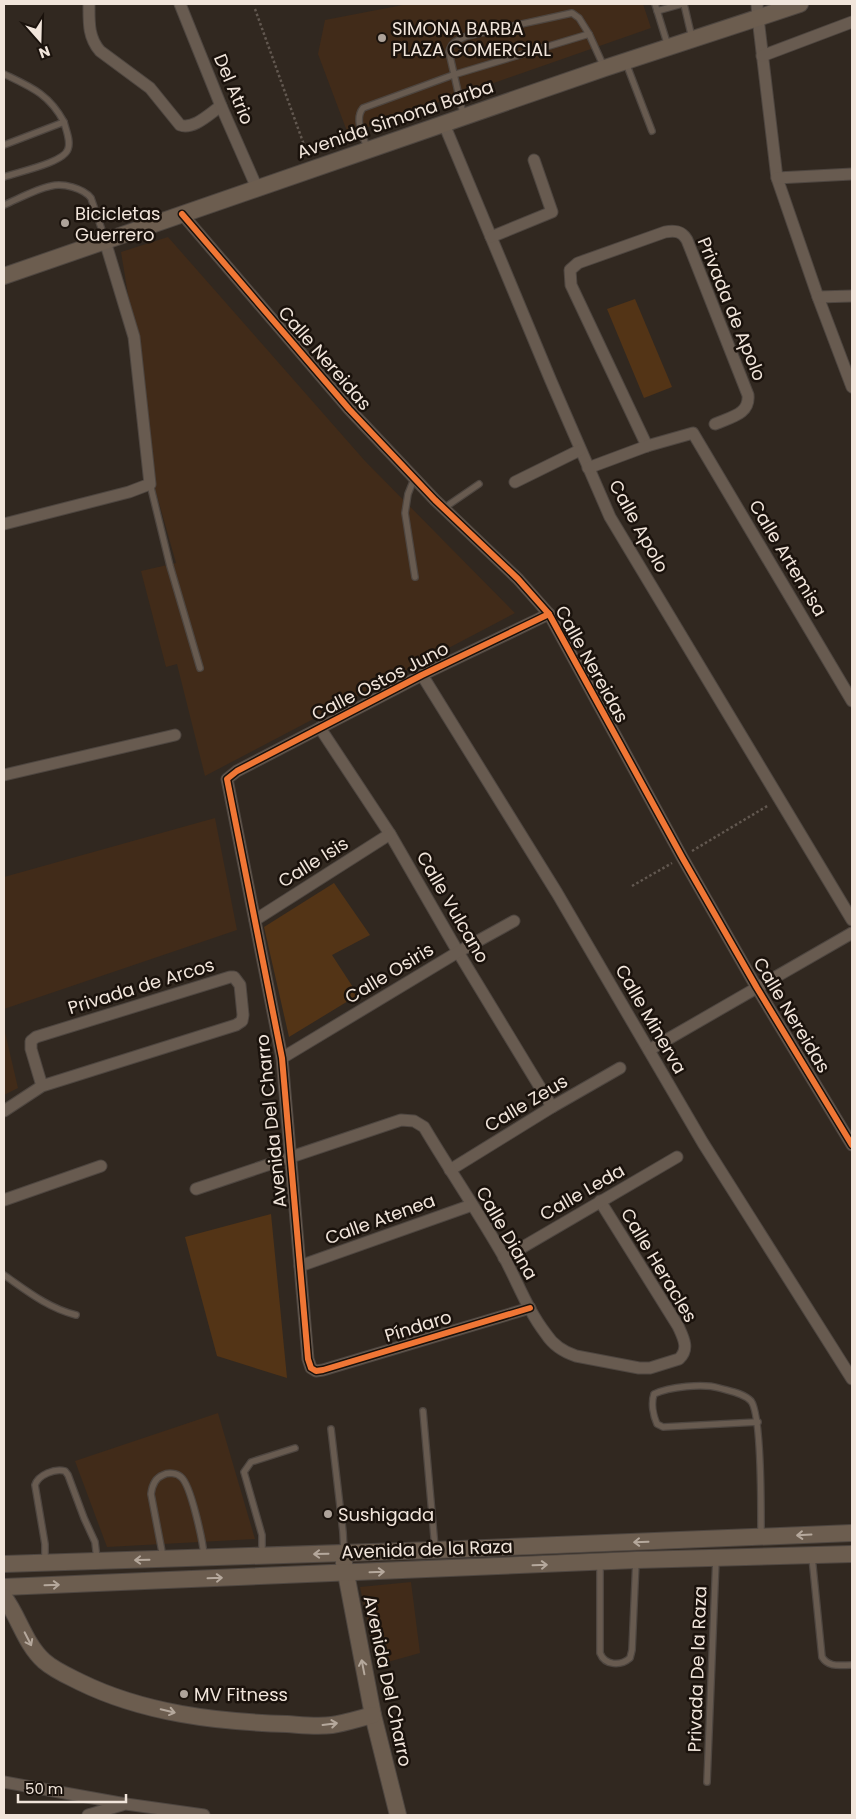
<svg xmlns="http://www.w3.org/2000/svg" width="856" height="1819" font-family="Poppins,sans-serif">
	<rect width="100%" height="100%" fill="#312820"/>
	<g fill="#412b19">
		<path d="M408 4H643L651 28 348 134 318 54 325 20Z"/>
		<path d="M168 237 365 461 515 613 205 776 177 664 166 667 141 571 176 563 148 464 142 380 121 252Z"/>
		<path d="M215 818 237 930 4 1009V877Z"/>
		<path d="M4 1028 18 1088 4 1095Z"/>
		<path d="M218 1413 255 1539 107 1547 75 1461Z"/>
		<path d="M411 1582 420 1653 377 1665 360 1587Z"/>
	</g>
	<g fill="#533416">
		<path d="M635 299 672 387 644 398 607 309Z"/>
		<path d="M334 883 370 935 332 955 358 995 289 1037 264 927Z"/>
		<path d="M271 1214 287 1378 217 1356 185 1237Z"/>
	</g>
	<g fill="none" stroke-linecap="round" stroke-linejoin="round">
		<defs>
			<g id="lane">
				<path d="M655 4 668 46"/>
				<path d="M684 4 692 38"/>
				<path d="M657 11 682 4"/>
				<path d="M626 63 652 131"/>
				<path d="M4 74C31 87 49 94 64 122"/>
				<path d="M463 114 449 52C451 42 458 40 467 36L572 13 579 18 589 34"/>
				<path d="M4 145 64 122C66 130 71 141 68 149 64 163 17 172 4 177"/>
				<path d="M367 148C363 135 354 119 363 108L453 75 589 34 604 67"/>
				<path d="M4 205C18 199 36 189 51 186 63 183 83 188 91 198L105 239"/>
				<path d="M414 479 408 494 405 513 415 577"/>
				<path d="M150 484 170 566 200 668"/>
				<path d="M444 508 479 484"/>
				<path d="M4 1275C27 1291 48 1308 76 1315"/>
				<path d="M423 1411 435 1548"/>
				<path d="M758 1422 663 1427 657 1424C653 1415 651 1403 654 1394 669 1387 703 1383 719 1388 729 1391 744 1393 751 1401 762 1415 761 1512 761 1535"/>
				<path d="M331 1429 343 1532 344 1552"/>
				<path d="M262 1554V1535L244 1472 251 1462 295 1448"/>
				<path d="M163 1557 151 1494C152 1486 155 1478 163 1475 168 1472 177 1473 181 1477 191 1485 203 1542 204 1556"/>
				<path d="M812 1557 822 1657C829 1668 840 1665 852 1665"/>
				<path d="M45 1561V1544L35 1485C38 1475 55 1468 65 1471L68 1475 84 1518 95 1542 97 1559"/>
				<path d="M600 1562V1653C605 1666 621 1666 630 1658L632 1650 636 1561"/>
				<path d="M707 1782 716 1559"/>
			</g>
			<g id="street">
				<path d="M89 4C89 22 88 37 100 51L150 88 180 125C194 130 210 113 221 106"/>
				<path d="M180 4 221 106 257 188"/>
				<path d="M757 4 758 18 777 178 818 297 852 387"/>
				<path d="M762 56 852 22"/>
				<path d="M444 124 551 381 610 517 852 920"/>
				<path d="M777 178 852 174"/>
				<path d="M182 214 349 409 435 500 518 579 549 614 682 857 757 988 852 1145"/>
				<path d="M491 237 552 212 534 160"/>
				<path d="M818 297 852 296"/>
				<path d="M647 446 571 285 570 270 578 263 665 232C675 230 682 231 687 240L748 395C750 414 731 417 715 424"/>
				<path d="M588 468 647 446 693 433 852 701"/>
				<path d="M515 482 580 450"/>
				<path d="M4 524 129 492 150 484 134 337 105 241"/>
				<path d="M422 675 557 893 703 1143 852 1379"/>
				<path d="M320 728 390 834 458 952 552 1107"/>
				<path d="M4 775 175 735"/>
				<path d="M255 920 390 834"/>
				<path d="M649 1050 852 933"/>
				<path d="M282 1058 458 952 514 921"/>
				<path d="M4 1111 42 1086 236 1025 242 1021 243 1015 240 985 234 977H230L36 1037 31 1041V1049L42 1086"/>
				<path d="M450 1170 552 1107 620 1068"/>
				<path d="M196 1189 401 1120 414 1121 424 1127C450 1171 479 1213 504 1257 518 1283 528 1311 546 1334 553 1345 564 1352 576 1356L639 1368H650L679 1359C690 1349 683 1337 678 1326L600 1201"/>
				<path d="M4 1200 101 1166"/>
				<path d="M504 1258 677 1157"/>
				<path d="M300 1266 472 1205"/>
				<path d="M530 1308 323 1370 316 1371 311 1368 308 1359 282 1058 227 779 237 771 422 675 549 614"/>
				<path d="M4 1782 126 1804 204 1815"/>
				<path d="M88 1815 122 1805"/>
			</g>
			<g id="secondary">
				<path d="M4 276 605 68 800 4"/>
				<path d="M344 1563 373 1715 398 1815"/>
				<path d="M4 1564 435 1550 852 1533"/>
				<path d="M4 1587 636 1560 852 1554"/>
				<path d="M4 1597C19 1617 25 1644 44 1661 54 1670 68 1676 80 1682 143 1713 217 1722 287 1724 302 1725 317 1727 332 1725 346 1723 360 1718 373 1715"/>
			</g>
		</defs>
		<use href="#lane" stroke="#4e4640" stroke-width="8"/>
		<use href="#street" stroke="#4e4640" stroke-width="13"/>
		<use href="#secondary" stroke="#4e4640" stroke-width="18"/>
		<g stroke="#625850" stroke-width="2.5" stroke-dasharray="2.5 2.5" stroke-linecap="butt">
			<path d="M255 9 308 156"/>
			<path d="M692 851 769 805"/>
			<path d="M632 886 672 863"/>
		</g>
		<use href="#lane" stroke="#685b50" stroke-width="5.5"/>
		<use href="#street" stroke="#685b50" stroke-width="11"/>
		<use href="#secondary" stroke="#6c5d4f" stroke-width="16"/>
		<defs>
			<g id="cycleway">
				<path d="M182 214 349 409 435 500 518 579 549 614 682 857 757 988 852 1145"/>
				<path d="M530 1308 323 1370 316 1371 311 1368 308 1359 282 1058 227 779 237 771 422 675 549 614"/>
			</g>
		</defs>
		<use href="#cycleway" stroke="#1a120c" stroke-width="9"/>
		<use href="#cycleway" stroke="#f07635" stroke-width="6"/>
	</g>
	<defs><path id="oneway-shaft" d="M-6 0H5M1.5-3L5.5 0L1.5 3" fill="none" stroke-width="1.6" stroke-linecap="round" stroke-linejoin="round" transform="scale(1.25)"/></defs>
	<g stroke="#b5a89c">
		<use href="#oneway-shaft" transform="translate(804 1535) rotate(177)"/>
		<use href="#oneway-shaft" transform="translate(641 1542) rotate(178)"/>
		<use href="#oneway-shaft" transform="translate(321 1554) rotate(179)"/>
		<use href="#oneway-shaft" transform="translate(142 1560) rotate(179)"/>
		<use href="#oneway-shaft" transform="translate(540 1565) rotate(-2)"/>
		<use href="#oneway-shaft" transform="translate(377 1572) rotate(-2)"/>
		<use href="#oneway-shaft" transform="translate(215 1578) rotate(-2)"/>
		<use href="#oneway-shaft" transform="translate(52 1585) rotate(-2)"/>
		<use href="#oneway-shaft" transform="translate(28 1639) rotate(63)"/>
		<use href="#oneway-shaft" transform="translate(363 1667) rotate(-101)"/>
		<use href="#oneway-shaft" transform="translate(168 1711) rotate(13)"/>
		<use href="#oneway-shaft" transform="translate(330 1724) rotate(-7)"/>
	</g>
	<g fill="#aea39a" stroke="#1a120c" stroke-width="2">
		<circle cx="382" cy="38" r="5"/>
		<circle cx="65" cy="223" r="5"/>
		<circle cx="328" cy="1514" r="5"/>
		<circle cx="184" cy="1694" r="5"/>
	</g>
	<g text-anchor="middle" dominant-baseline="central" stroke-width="5" stroke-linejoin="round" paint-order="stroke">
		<g font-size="18" fill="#f1e5db" stroke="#1a120c" text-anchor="start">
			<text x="392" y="28">SIMONA BARBA<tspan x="392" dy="21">PLAZA COMERCIAL</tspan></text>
			<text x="75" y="213">Bicicletas<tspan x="75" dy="21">Guerrero</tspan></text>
			<text x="338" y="1514">Sushigada</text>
			<text x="194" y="1694">MV Fitness</text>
		</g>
		<g font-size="18" fill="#f1e5db" stroke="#1a120c">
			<text transform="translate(234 89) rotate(67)">Del Atrio</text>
			<text transform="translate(395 119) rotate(-19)">Avenida Simona Barba</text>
			<text transform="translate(732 309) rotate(68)">Privada de Apolo</text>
			<text transform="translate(325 358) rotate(49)">Calle Nereidas</text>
			<text transform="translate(639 526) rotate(61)">Calle Apolo</text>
			<text transform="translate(788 558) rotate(59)">Calle Artemisa</text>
			<text transform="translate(592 664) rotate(61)">Calle Nereidas</text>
			<text transform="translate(380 681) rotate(-27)">Calle Ostos Juno</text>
			<text transform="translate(313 862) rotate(-32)">Calle Isis</text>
			<text transform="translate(453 907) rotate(60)">Calle Vulcano</text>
			<text transform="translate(389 973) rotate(-31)">Calle Osiris</text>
			<text transform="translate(141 986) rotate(-17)">Privada de Arcos</text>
			<text transform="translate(792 1015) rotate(59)">Calle Nereidas</text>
			<text transform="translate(651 1019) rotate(60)">Calle Minerva</text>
			<text transform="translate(526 1103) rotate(-31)">Calle Zeus</text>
			<text transform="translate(271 1121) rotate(-96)">Avenida Del Charro</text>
			<text transform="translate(582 1192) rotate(-30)">Calle Leda</text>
			<text transform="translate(380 1219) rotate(-20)">Calle Atenea</text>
			<text transform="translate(507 1233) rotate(60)">Calle Diana</text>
			<text transform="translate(659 1265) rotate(59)">Calle Heracles</text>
			<text transform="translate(418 1326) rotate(-17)">Píndaro</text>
			<text transform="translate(427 1549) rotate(-2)">Avenida de la Raza</text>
			<text transform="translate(697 1669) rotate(-88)">Privada De la Raza</text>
			<text transform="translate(388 1681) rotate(78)">Avenida Del Charro</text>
		</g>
	</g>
	<rect width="856" height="1819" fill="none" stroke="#f1e5db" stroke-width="10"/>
	<g transform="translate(40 40) rotate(160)" stroke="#1a120c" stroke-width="4" paint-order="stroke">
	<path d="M0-4L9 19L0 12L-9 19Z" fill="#f1e5db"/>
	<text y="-8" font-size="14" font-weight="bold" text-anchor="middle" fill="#f1e5db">N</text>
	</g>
	<path d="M18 1794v8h108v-8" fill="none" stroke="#f1e5db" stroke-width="2.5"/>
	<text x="25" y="1794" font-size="15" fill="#f1e5db" stroke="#1a120c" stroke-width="4" paint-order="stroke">50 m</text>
</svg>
